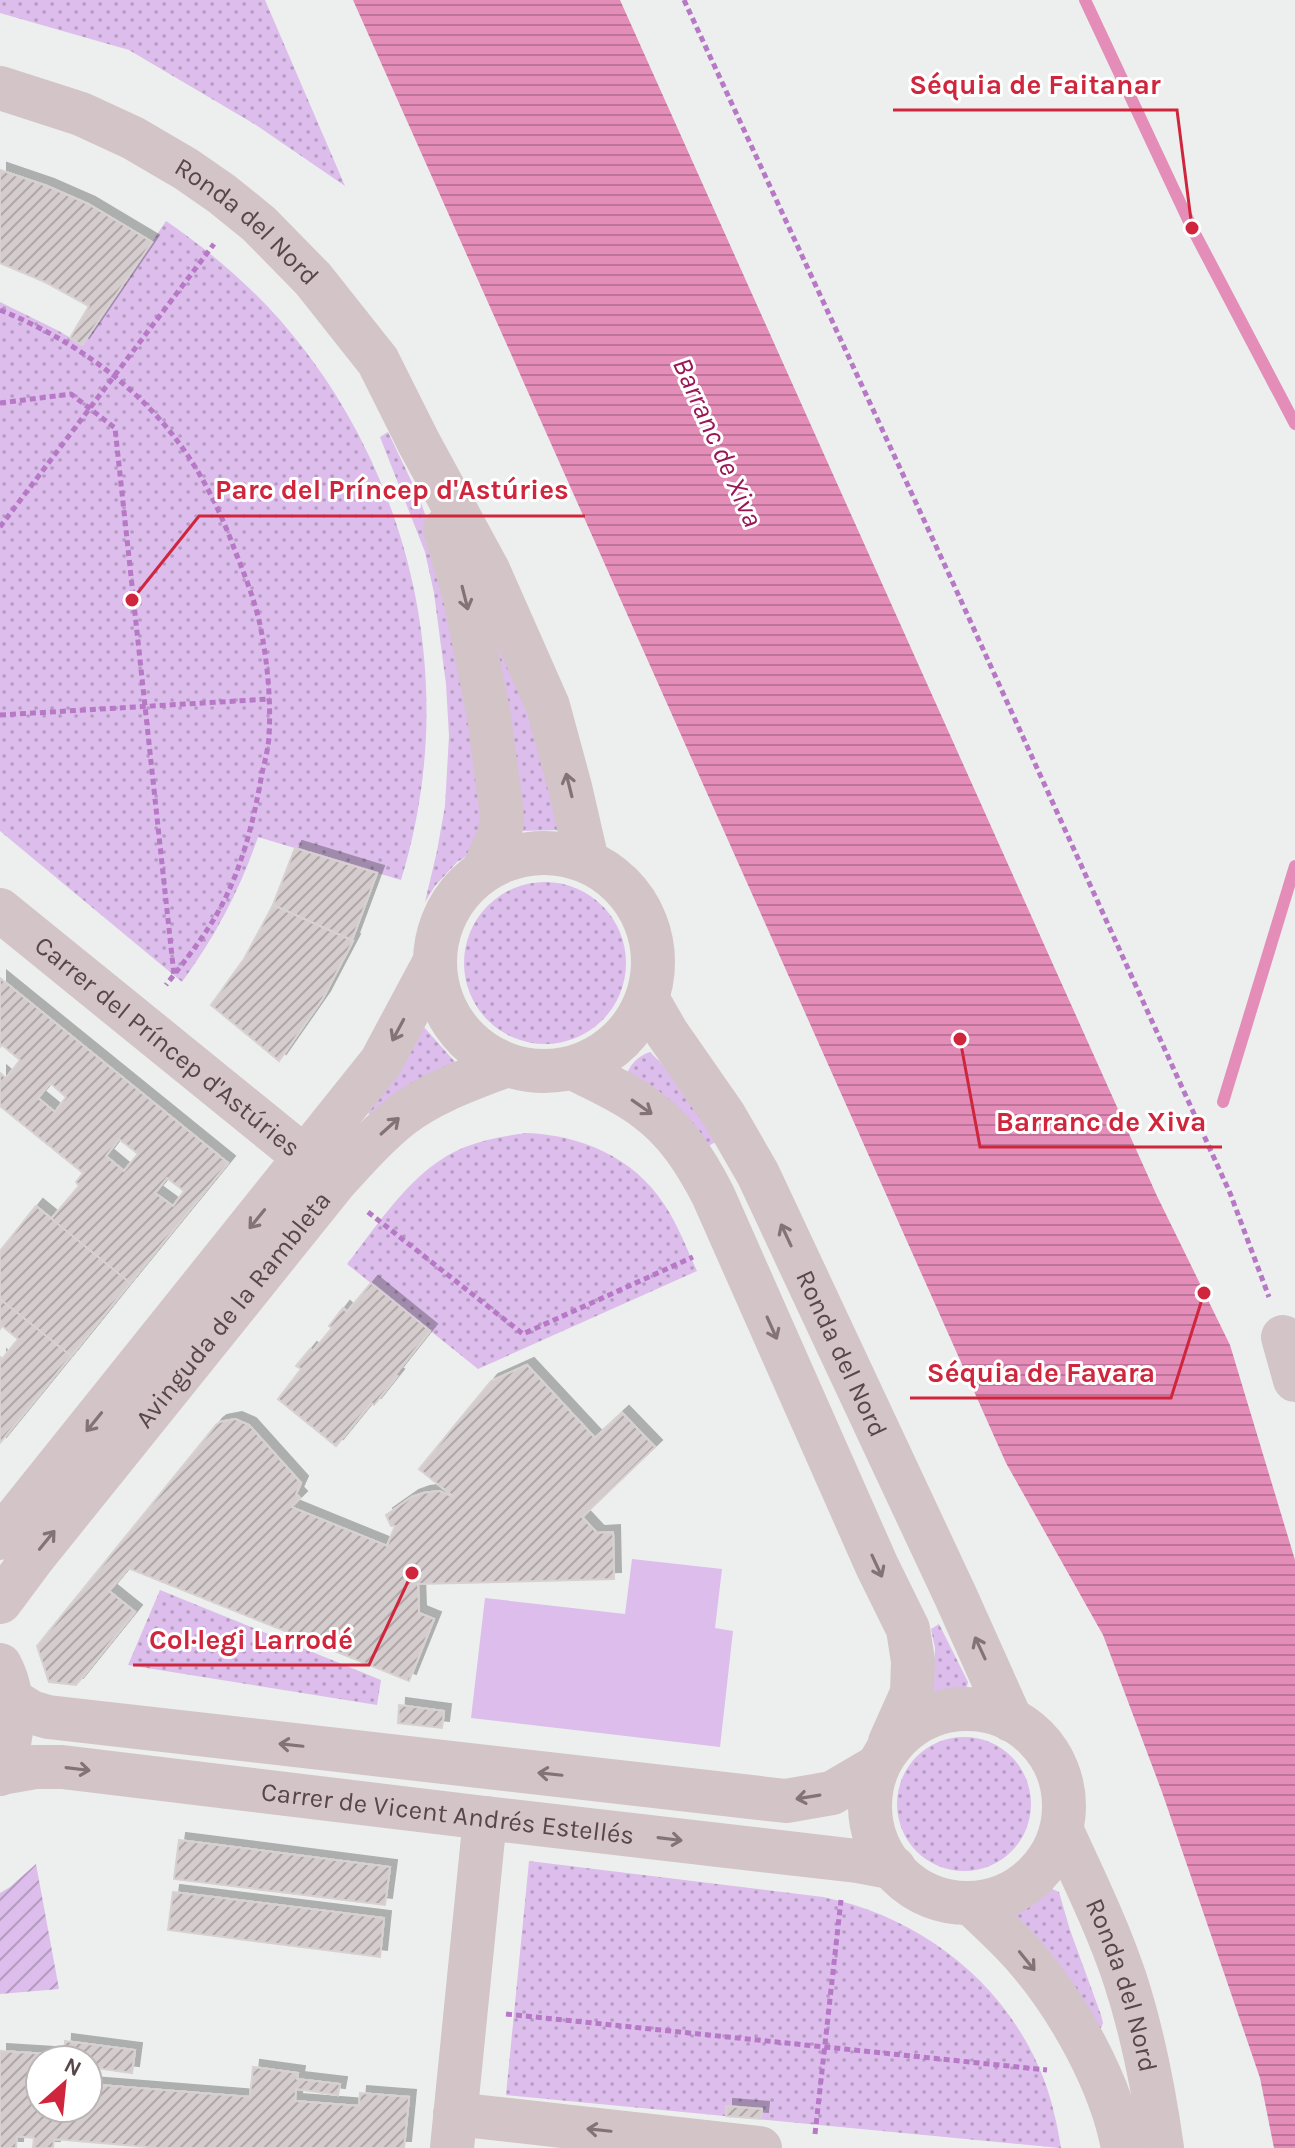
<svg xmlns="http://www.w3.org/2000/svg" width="1295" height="2148" font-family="Karla,sans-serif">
	<defs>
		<pattern id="grass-dots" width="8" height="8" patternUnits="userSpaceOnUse" patternTransform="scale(2)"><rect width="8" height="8" fill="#dcbdeb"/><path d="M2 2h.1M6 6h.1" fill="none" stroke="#b59bc0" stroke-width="1.8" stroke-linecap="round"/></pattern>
		<pattern id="garden-furrows" width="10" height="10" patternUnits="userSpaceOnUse" patternTransform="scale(2)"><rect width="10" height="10" fill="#dcbdeb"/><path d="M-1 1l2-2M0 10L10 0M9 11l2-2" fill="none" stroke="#b59bc0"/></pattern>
		<pattern id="water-rules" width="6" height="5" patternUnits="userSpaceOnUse" patternTransform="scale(2)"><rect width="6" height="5" fill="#e48db8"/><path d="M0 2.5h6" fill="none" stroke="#bc7598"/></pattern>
		<pattern id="building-hatch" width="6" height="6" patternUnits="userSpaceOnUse" patternTransform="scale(2)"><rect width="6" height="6" fill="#d4cccd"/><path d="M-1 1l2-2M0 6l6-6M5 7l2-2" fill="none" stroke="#afa7a8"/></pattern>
		<filter id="shadow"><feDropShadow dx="7" dy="-7" stdDeviation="0" flood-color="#0004"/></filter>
	</defs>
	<rect width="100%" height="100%" fill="#ecefed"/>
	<g fill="url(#grass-dots)">
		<path d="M0 0H265L345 186 256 125 129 50 0 13Z"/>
		<path d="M166 221C207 249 246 282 280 320 413 472 461 686 401 880L258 837C240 890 215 937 182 982L0 831V302L57 330 83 345Z"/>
		<path d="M388 432 419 497 439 554 455 611 483 830 467 856 457 862 435 886 425 902 437 851 445 806 449 736 446 684 434 593 425 552 380 437Z"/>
		<path d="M467 560 535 704 563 830 517 831Z"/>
		<circle cx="545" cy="963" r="81"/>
		<path d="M423 1026 455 1062 372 1114H369L368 1112Z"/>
		<path d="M650 1052 664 1066 717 1141 707 1147 626 1077C628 1066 639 1055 650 1052Z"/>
		<path d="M526 1133C581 1135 633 1157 664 1204 678 1225 687 1249 697 1271L478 1369 347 1264C380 1222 414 1167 465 1147 485 1139 505 1136 526 1133Z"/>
		<path d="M160 1590 381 1680 377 1705 128 1665Z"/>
		<path d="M939 1624 968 1682 966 1691 963 1692 941 1694 933 1691 935 1648 931 1629Z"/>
		<circle cx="964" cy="1804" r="67"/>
		<path d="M529 1861 823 1897C921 1917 1006 1983 1043 2077 1052 2100 1057 2124 1061 2148L506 2095Z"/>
		<path d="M1050 1888 1059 1892 1070 1930 1101 2015 1103 2023 1101 2028 1097 2030 1011 1919 1014 1913Z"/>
	</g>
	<path fill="url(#garden-furrows)" d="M36 1864 59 1989 0 1994V1893L10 1887Z"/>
	<path fill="#dcbdeb" d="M632 1559 722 1569 715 1628 733 1631 720 1747 471 1718 485 1598 625 1614Z"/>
	<path fill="url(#water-rules)" d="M353 0H620L1157 1196 1230 1345 1295 1560V2148H1274L1260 2078 1162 1792 1103 1635 1006 1463Z"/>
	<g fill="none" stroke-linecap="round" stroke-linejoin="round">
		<g stroke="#e48db8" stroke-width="12">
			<path d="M1085 0 1192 228 1295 424"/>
			<path d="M1223 1102 1295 866"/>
		</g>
	</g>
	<g fill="url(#building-hatch)" stroke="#d8d1d1" stroke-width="2" fill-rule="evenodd" filter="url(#shadow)">
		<path d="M0 170 47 186 88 204 152 242 82 345 70 338 89 306 45 282 0 263Z"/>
		<path d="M295 848 377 873 352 940 273 905Z"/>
		<path d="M273 905 353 941 323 998 279 1061 211 1005 244 959Z"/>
		<path d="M0 978 228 1163 130 1283 51 1219 79 1186 76 1182 83 1173 0 1106V1073L6 1078 20 1060 2 1045 0 1047ZM50 1083 66 1097 55 1112 38 1098ZM119 1139 138 1154 124 1171 106 1156ZM167 1178 184 1191 173 1206 155 1193Z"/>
		<path d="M36 1206 130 1283 71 1356 0 1299V1251Z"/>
		<path d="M371 1283 430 1331 395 1375 397 1376 374 1405 371 1403 336 1446 278 1399 301 1369 296 1366 310 1349 313 1351 332 1328 329 1326 343 1308 347 1312Z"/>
		<path d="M0 1299 71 1356 0 1443V1357L2 1359 18 1339 2 1326 0 1329Z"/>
		<path d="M527 1365 595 1438 622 1413 655 1447 582 1517 597 1533 613 1532 614 1579 418 1584 419 1613 434 1619 409 1681 128 1568 109 1591 135 1612 76 1685 49 1682 37 1646 216 1425 220 1422 235 1419 249 1425 301 1483 296 1494 300 1498 291 1507 387 1546 395 1526H391L386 1515 412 1497 423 1493 439 1491 454 1497 419 1469 491 1381Z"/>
		<path d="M399 1705 444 1711 442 1728 398 1723Z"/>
		<path d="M179 1840 390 1867 385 1905 174 1879Z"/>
		<path d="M173 1892 384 1918 380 1957 168 1930Z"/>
		<path d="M65 2041 135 2050 132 2073 88 2067V2060H64Z"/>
		<path d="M0 2051 47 2054V2060H40V2108H88V2084L250 2097 253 2067 298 2073 297 2079 340 2084 338 2095 296 2089 295 2101 359 2106 360 2093 409 2097 404 2148H159L54 2139 53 2148H33L34 2138 17 2136 16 2148H0Z"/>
		<path d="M726 2106 762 2109 761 2119 726 2116Z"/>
	</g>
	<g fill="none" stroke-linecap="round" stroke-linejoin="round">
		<g stroke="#b778c6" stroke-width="5" stroke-dasharray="6 4" stroke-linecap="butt">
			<path d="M684 0 953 583 1230 1193 1269 1297"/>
			<path d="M0 310C82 343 157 399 201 477 214 499 225 524 234 548 245 576 257 605 262 635 268 668 271 703 269 737 268 749 265 761 262 773 253 826 239 881 209 927 196 947 181 966 166 985"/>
			<path d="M0 403 71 394 115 428 174 975"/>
			<path d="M0 527 214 244"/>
			<path d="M0 715 270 699"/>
			<path d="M368 1212 523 1334 693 1257"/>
			<path d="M506 2014 1047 2070"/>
			<path d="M815 2134 841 1900"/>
		</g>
		<g stroke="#d3c4c7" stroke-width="44">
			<path id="s1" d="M0 88 81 114 133 138 186 169 222 194 259 224 313 279 378 361 419 443 488 570 548 706 570 787 587 861"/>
			<path d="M445 529 465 597 489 716 501 807 502 823 498 838 484 870"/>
			<path id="s2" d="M0 910 334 1181"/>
			<path d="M1283 1337 1295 1380"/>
			<path d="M455 2114 760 2148"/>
			<path d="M452 2148 485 1818"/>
		</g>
		<g stroke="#d3c4c7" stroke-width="44">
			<circle cx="544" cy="962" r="109"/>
			<path id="s3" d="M648 1000 667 1033 724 1115 758 1174 956 1597 1011 1720"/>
			<path d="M575 1069C598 1081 624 1092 645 1108 676 1130 696 1162 713 1195L877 1566 908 1629 913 1661 912 1693 890 1742"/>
			<path d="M0 1538 381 1062 435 961"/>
			<path id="s4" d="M0 1602 32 1559 335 1182C356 1159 377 1135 401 1116 432 1092 471 1079 507 1065"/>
			<path d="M0 1665C17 1696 14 1742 0 1774"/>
			<path d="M10 1699 31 1712 48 1717 786 1801 832 1793 878 1766"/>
			<circle cx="967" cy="1806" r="97"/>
			<path id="s5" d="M1 1773 35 1767H62L485 1818 857 1861 894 1868"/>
			<path id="s6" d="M1062 1831C1084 1879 1108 1928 1125 1979 1143 2034 1154 2091 1162 2148"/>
			<path d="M973 1905C991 1922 1010 1939 1026 1958 1069 2008 1111 2083 1123 2148"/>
		</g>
	</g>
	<defs><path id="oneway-shaft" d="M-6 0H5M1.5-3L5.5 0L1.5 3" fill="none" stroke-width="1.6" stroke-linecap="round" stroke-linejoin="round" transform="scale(2)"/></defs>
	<g stroke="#837276">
		<use href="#oneway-shaft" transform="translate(465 598) rotate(76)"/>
		<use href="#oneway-shaft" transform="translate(569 785) rotate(-104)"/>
		<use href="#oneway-shaft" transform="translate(398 1030) rotate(118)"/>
		<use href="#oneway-shaft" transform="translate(642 1107) rotate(35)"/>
		<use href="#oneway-shaft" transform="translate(390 1126) rotate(-42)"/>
		<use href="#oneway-shaft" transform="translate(257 1219) rotate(129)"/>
		<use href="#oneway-shaft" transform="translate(786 1235) rotate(-115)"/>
		<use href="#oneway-shaft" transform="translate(772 1328) rotate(66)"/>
		<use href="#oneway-shaft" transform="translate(94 1422) rotate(129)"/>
		<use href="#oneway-shaft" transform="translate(47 1540) rotate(-51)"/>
		<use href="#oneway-shaft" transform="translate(877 1566) rotate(65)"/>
		<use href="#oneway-shaft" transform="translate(980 1648) rotate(-115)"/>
		<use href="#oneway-shaft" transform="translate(291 1745) rotate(-174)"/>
		<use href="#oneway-shaft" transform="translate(78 1769) rotate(7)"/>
		<use href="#oneway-shaft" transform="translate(550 1774) rotate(-174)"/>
		<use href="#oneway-shaft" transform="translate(808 1797) rotate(171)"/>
		<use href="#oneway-shaft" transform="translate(670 1839) rotate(7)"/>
		<use href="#oneway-shaft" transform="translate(1027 1961) rotate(51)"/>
		<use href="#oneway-shaft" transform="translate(599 2130) rotate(-174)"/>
	</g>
	<g text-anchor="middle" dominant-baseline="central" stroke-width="6" stroke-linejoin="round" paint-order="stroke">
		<g font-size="26" fill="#58464a" stroke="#fff">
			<text stroke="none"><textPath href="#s1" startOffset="284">Ronda del Nord</textPath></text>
			<text stroke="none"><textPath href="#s2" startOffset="216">Carrer del Príncep d'Astúries</textPath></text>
			<text stroke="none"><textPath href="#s4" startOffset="374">Avinguda de la Rambleta</textPath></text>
			<text stroke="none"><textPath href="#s3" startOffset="404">Ronda del Nord</textPath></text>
			<text stroke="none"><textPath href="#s5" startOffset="450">Carrer de Vicent Andrés Estellés</textPath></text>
			<text stroke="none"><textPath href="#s6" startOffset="166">Ronda del Nord</textPath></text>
		</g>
		<g font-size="28" font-style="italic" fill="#9b1657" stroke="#fff">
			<text transform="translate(718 442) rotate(66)">Barranc de Xiva</text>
		</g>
	</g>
	<path fill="none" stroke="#d0263d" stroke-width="3" d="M1192 228L1177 110H893M132 600L199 516H585M960 1039L980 1147H1222M1204 1293L1171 1398H910M412 1573L369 1665H133"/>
	<g fill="#d0263d" stroke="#fff" stroke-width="3">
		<circle cx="1192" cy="228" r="8"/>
		<circle cx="132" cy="600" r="8"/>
		<circle cx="960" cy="1039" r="8"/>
		<circle cx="1204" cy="1293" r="8"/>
		<circle cx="412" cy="1573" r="8"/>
	</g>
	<g font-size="28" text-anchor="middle" font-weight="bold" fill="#d0263d" stroke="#fff" stroke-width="6" stroke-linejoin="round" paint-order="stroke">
		<text x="1035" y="94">Séquia de Faitanar</text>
		<text x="392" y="499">Parc del Príncep d'Astúries</text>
		<text x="1101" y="1131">Barranc de Xiva</text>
		<text x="1041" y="1382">Séquia de Favara</text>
		<text x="251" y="1649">Col·legi Larrodé</text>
	</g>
	<g transform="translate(64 2084) rotate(27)"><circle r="38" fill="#ffffff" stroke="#bcb5b7" stroke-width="2"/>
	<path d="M0-6L14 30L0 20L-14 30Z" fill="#d0263d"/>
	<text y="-12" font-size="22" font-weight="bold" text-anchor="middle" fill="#58464a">N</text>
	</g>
</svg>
